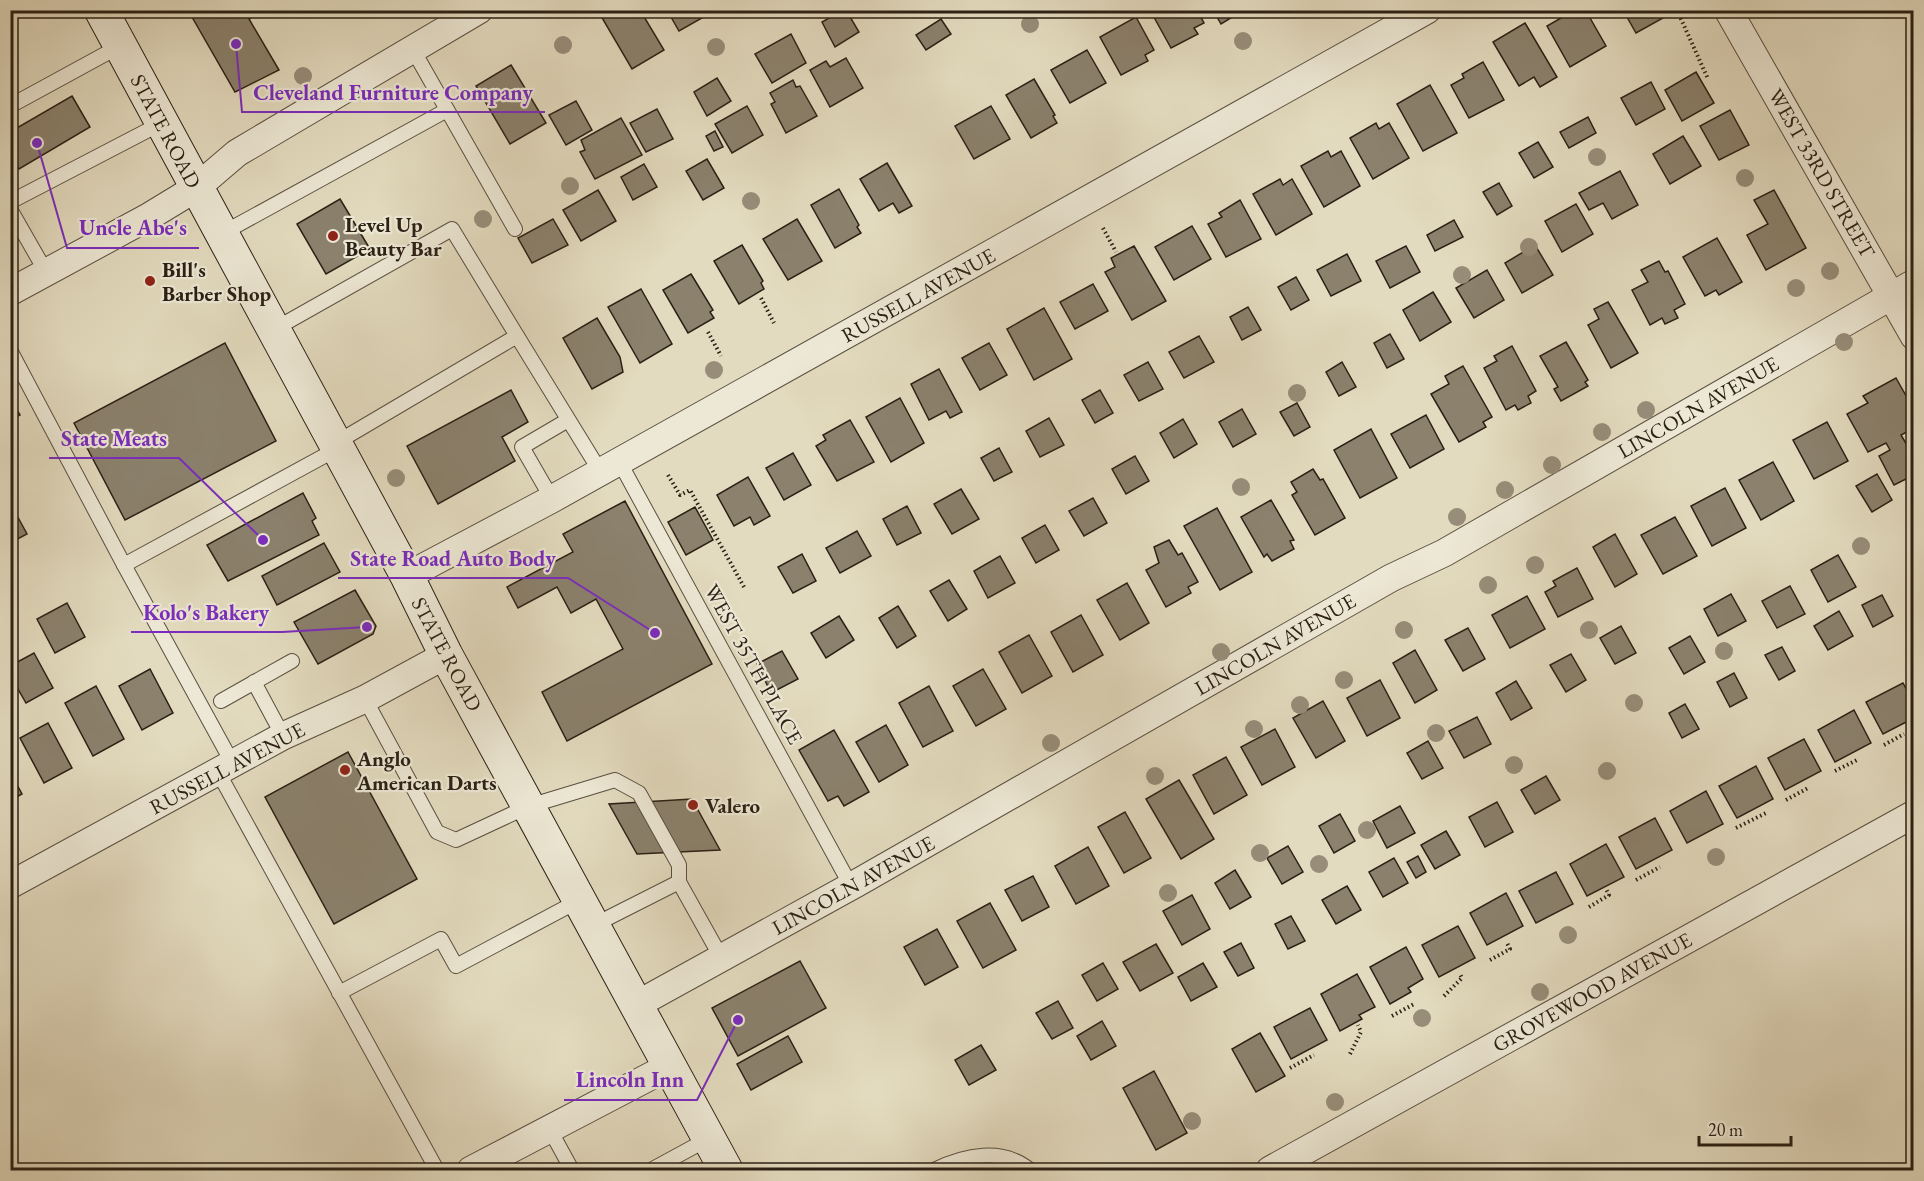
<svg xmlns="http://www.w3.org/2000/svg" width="1924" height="1181" font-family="'EB Garamond',serif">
	<rect width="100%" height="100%" fill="#e3dbbf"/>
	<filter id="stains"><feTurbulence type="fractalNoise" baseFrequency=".00333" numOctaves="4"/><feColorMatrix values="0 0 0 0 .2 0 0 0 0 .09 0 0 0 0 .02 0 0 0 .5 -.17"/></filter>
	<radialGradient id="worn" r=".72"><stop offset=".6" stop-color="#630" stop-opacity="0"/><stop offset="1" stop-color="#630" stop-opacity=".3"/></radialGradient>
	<g fill="#8b816d" stroke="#2b2015" stroke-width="1.5">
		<path d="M188 10H265L249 19 279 70 235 92Z"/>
		<path d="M610 10H640L664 50 632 69 601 16Z"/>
		<path d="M667 10H716L679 31Z"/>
		<path d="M843 10H846L859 32 835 47 822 22Z"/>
		<path d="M1150 10H1197L1204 23 1194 28 1198 34 1171 48Z"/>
		<path d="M1213 10H1244L1221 24Z"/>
		<path d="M1623 10H1670L1672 13 1636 33Z"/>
		<path d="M1573 11 1577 17 1586 11 1606 46 1570 67 1547 26Z"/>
		<path d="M1136 17 1154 50 1145 55 1148 61 1121 75 1100 37Z"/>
		<path d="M941 19 951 34 926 50 916 35Z"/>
		<path d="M1525 23 1557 77 1540 87 1534 77 1519 86 1493 42Z"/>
		<path d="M791 34 806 63 772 83 755 54Z"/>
		<path d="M1087 50 1106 83 1070 103 1051 70Z"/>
		<path d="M846 58 863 88 830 107 810 70 826 61 830 67Z"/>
		<path d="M1483 62 1504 100 1469 118 1451 85 1464 78 1462 74Z"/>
		<path d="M511 65 546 123 510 144 476 86Z"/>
		<path d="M1696 72 1714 103 1682 121 1665 90Z"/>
		<path d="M717 78 731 101 707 116 694 92Z"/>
		<path d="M1034 79 1055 115 1053 116 1057 123 1031 138 1006 95Z"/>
		<path d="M793 80 796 87 800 86 817 116 786 133 771 104 775 102 770 93Z"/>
		<path d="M1651 82 1665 109 1636 125 1621 98Z"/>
		<path d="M1430 85 1457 133 1423 151 1397 104Z"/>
		<path d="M72 96 90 127 19 169 10 155V132Z"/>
		<path d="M576 101 592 130 566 145 549 115Z"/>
		<path d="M747 106 763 135 732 153 715 124Z"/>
		<path d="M991 106 1010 139 974 159 955 126Z"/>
		<path d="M657 109 673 139 646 152 630 123Z"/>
		<path d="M1730 110 1749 145 1719 160 1700 126Z"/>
		<path d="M1588 117 1596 133 1569 148 1560 132Z"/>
		<path d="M621 118 642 155 595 179 580 152 585 150 581 140Z"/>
		<path d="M1376 123 1379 129 1389 123 1409 158 1373 179 1350 138Z"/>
		<path d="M715 131 723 147 714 151 706 136Z"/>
		<path d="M1683 136 1701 166 1670 184 1653 154Z"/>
		<path d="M1538 142 1553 167 1534 178 1519 153Z"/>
		<path d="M1328 151 1331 157 1341 151 1360 186 1324 207 1301 166Z"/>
		<path d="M707 159 724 188 703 200 686 171Z"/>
		<path d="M887 163 912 206 899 213 893 203 879 211 860 179Z"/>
		<path d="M644 164 657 187 633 200 621 177Z"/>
		<path d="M1620 171 1638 205 1612 219 1603 203 1589 210 1579 193Z"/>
		<path d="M1280 179 1283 185 1292 179 1312 214 1276 235 1253 194Z"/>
		<path d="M1499 183 1512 206 1497 215 1483 192Z"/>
		<path d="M839 189 859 225 857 227 861 233 835 248 811 205Z"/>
		<path d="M598 190 616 221 581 241 563 210Z"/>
		<path d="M1774 190 1806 248 1766 270 1747 235 1768 224 1754 200Z"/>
		<path d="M340 199 370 249 326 274 297 224Z"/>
		<path d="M1240 200 1261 239 1226 257 1208 224 1222 217 1219 213Z"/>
		<path d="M1576 204 1593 234 1562 252 1545 221Z"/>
		<path d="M553 219 568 245 532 263 518 238Z"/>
		<path d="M797 219 822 261 788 280 763 239Z"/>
		<path d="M1454 220 1463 237 1435 251 1427 235Z"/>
		<path d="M1192 226 1211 259 1174 280 1155 247Z"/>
		<path d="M1717 238 1742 282 1719 295 1716 290 1705 296 1683 257Z"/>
		<path d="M742 245 763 281 761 283 764 289 739 304 714 261Z"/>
		<path d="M1535 245 1553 275 1522 293 1505 263Z"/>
		<path d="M1134 246 1166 301 1132 320 1105 272 1115 267 1111 258Z"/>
		<path d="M1406 246 1420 272 1390 288 1376 261Z"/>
		<path d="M1347 254 1361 281 1331 296 1317 270Z"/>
		<path d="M1659 261 1665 272 1668 271 1685 304 1674 310 1678 318 1665 324 1662 318 1650 325 1632 290 1648 282 1641 270Z"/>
		<path d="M1487 270 1504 300 1474 318 1456 288Z"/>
		<path d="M691 274 713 310 710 312 714 318 688 333 663 290Z"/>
		<path d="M1296 277 1309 300 1291 310 1278 287Z"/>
		<path d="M1093 284 1108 311 1075 329 1060 302Z"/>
		<path d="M641 289 672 344 640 363 608 307Z"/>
		<path d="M1433 292 1451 322 1420 341 1403 310Z"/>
		<path d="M1608 302 1638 353 1611 368 1588 325 1599 319 1594 309Z"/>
		<path d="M1248 307 1261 330 1242 340 1230 317Z"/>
		<path d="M1044 308 1072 359 1034 380 1007 329Z"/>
		<path d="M597 318 620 357 623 372 592 389 563 338Z"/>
		<path d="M1390 334 1404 359 1387 368 1374 343Z"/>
		<path d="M1199 336 1214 362 1184 378 1169 352Z"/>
		<path d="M1566 342 1588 380 1585 382 1588 386 1561 401 1554 389 1558 387 1540 356Z"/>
		<path d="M225 343 276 441 125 520 74 423Z"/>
		<path d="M989 343 1007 375 980 390 962 358Z"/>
		<path d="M1512 346 1536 391 1528 396 1531 403 1518 410 1515 405 1506 410 1484 368 1497 361 1494 356Z"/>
		<path d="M1148 362 1163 389 1139 401 1124 375Z"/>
		<path d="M1342 362 1356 387 1339 396 1326 372Z"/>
		<path d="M1463 366 1492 417 1483 422 1486 427 1459 442 1431 394 1449 384 1445 376Z"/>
		<path d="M939 369 962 412 950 418 946 411 929 420 911 384Z"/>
		<path d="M1896 378 1914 410V428L1901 435 1914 457V475L1894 485 1879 456 1890 450 1886 443 1868 452 1847 414 1868 403 1863 396Z"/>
		<path d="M511 390 528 422 502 437 515 461 438 504 407 446Z"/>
		<path d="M1100 390 1113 413 1095 423 1082 400Z"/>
		<path d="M10 398 20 415 10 420Z"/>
		<path d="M900 398 924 443 891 462 866 417Z"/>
		<path d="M1297 403 1310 427 1294 436 1280 412Z"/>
		<path d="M1242 409 1256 434 1233 447 1219 422Z"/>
		<path d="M1426 415 1444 449 1410 468 1391 434Z"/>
		<path d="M1049 418 1064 445 1040 457 1026 431Z"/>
		<path d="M1183 419 1197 444 1174 458 1160 433Z"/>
		<path d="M850 420 874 462 837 481 816 446 826 440 823 435Z"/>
		<path d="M1827 422 1848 461 1814 479 1793 440Z"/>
		<path d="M1371 429 1397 478 1360 498 1334 450Z"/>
		<path d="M999 448 1012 472 994 481 981 458Z"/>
		<path d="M793 453 811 485 784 500 766 468Z"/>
		<path d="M1135 456 1149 481 1126 494 1112 469Z"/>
		<path d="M1773 462 1794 501 1761 520 1739 480Z"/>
		<path d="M1313 469 1320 480 1323 479 1345 518 1315 535 1292 495 1297 492 1291 482Z"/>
		<path d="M1877 474 1892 500 1872 512 1856 486Z"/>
		<path d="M748 477 770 516 754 525 750 517 734 526 717 495Z"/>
		<path d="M1725 488 1746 528 1712 546 1691 506Z"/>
		<path d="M961 489 979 519 952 534 934 504Z"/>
		<path d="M303 493 316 518 312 521 319 535 228 581 207 545Z"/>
		<path d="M1093 498 1107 523 1084 536 1069 511Z"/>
		<path d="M1271 500 1294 540 1290 541 1294 549 1272 561 1267 554 1264 557 1241 517Z"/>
		<path d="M625 501 712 664 567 741 542 692 623 649 596 599 571 613 557 587 518 608 507 587 573 552 563 534Z"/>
		<path d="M907 506 921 533 897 545 883 519Z"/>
		<path d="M695 507 713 540 686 555 668 522Z"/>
		<path d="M1217 508 1252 572 1220 590 1184 526Z"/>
		<path d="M14 510 27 534 10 543V512Z"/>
		<path d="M1675 517 1697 556 1663 574 1641 535Z"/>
		<path d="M1045 525 1059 550 1036 563 1022 538Z"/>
		<path d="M857 531 871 556 840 573 826 548Z"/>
		<path d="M1615 534 1637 574 1615 587 1593 547Z"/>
		<path d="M1169 540 1178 555 1182 553 1198 582 1188 587 1191 593 1166 607 1146 570 1159 563 1154 547Z"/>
		<path d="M324 543 340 572 277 605 262 576Z"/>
		<path d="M802 554 816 581 793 593 778 567Z"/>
		<path d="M1838 555 1856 587 1828 602 1811 570Z"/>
		<path d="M1000 556 1015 583 988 598 974 571Z"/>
		<path d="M1577 568 1593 599 1558 617 1545 592 1556 586 1553 581Z"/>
		<path d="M949 580 967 609 948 621 930 591Z"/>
		<path d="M1127 583 1149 623 1120 640 1097 600Z"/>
		<path d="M1790 586 1805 614 1777 628 1762 601Z"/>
		<path d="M355 590 376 626 373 634 318 664 294 622Z"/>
		<path d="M1731 594 1746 621 1718 636 1704 609Z"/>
		<path d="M1882 595 1893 616 1873 627 1862 605Z"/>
		<path d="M1527 596 1545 629 1510 648 1492 615Z"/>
		<path d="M67 603 85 637 55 653 37 619Z"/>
		<path d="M898 606 916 636 897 648 879 618Z"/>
		<path d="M1839 611 1853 636 1828 650 1814 626Z"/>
		<path d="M1081 615 1103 655 1073 672 1051 632Z"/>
		<path d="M839 616 854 640 826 658 811 633Z"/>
		<path d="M1621 626 1636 653 1615 664 1600 638Z"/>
		<path d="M1468 628 1485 659 1463 671 1445 640Z"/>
		<path d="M1029 635 1052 676 1022 693 999 652Z"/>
		<path d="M1690 636 1705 662 1684 674 1669 648Z"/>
		<path d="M1782 647 1795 671 1779 680 1765 655Z"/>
		<path d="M1415 650 1437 690 1415 703 1393 663Z"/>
		<path d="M782 651 798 679 771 693 757 664Z"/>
		<path d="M34 653 53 688 26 703 10 675V666Z"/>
		<path d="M1571 654 1586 680 1566 692 1550 665Z"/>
		<path d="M150 669 173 713 142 730 119 686Z"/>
		<path d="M983 669 1006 709 976 726 953 686Z"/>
		<path d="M1734 673 1747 698 1730 707 1717 682Z"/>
		<path d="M1380 680 1400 718 1367 736 1347 698Z"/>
		<path d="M1516 681 1532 708 1511 720 1496 693Z"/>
		<path d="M1903 683 1914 703V718L1883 734 1866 702Z"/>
		<path d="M96 686 124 739 93 756 65 703Z"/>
		<path d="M929 686 953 731 923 747 899 703Z"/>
		<path d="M1323 701 1345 741 1316 758 1293 718Z"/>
		<path d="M1685 704 1699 729 1682 738 1669 713Z"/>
		<path d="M1854 710 1871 743 1835 762 1818 730Z"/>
		<path d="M1477 717 1491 744 1464 758 1449 731Z"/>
		<path d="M48 723 72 768 44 783 20 738Z"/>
		<path d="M886 725 908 765 879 782 856 742Z"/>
		<path d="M1275 729 1295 767 1262 785 1241 747Z"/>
		<path d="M834 730 869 792 844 806 838 796 828 801 799 750Z"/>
		<path d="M1804 739 1821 771 1785 790 1768 758Z"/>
		<path d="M1428 741 1443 768 1422 779 1407 753Z"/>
		<path d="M348 752 417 879 334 924 265 797Z"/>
		<path d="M1226 757 1247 795 1214 814 1193 775Z"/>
		<path d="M1756 766 1773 799 1737 818 1719 786Z"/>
		<path d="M10 772 22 794 10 801Z"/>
		<path d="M1546 776 1560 800 1535 814 1521 790Z"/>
		<path d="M1179 780 1214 839 1181 859 1146 799Z"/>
		<path d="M1706 791 1723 824 1687 843 1670 811Z"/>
		<path d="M692 799 720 850 637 854 609 804Z"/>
		<path d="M1497 802 1513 832 1485 847 1469 817Z"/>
		<path d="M1400 806 1415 833 1387 848 1373 821Z"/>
		<path d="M1125 812 1151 858 1124 873 1098 827Z"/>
		<path d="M1340 814 1355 841 1334 853 1319 826Z"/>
		<path d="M1655 818 1672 850 1636 869 1619 837Z"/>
		<path d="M1446 831 1460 855 1435 869 1421 845Z"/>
		<path d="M1606 844 1624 877 1587 896 1570 864Z"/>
		<path d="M1288 846 1303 872 1282 884 1267 858Z"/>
		<path d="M1088 847 1109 886 1076 904 1055 866Z"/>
		<path d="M1418 856 1426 872 1416 878 1407 862Z"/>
		<path d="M1394 858 1408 883 1383 897 1369 872Z"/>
		<path d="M1235 870 1251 897 1230 909 1215 883Z"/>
		<path d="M1556 872 1573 904 1536 923 1519 891Z"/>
		<path d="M1033 876 1049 907 1022 921 1005 890Z"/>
		<path d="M1347 886 1361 910 1336 924 1322 900Z"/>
		<path d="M1506 893 1523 926 1487 945 1470 913Z"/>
		<path d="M1192 895 1210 929 1182 945 1163 911Z"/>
		<path d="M990 903 1016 950 983 968 957 921Z"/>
		<path d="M1291 916 1305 941 1288 949 1275 924Z"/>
		<path d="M1458 926 1475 958 1439 977 1422 945Z"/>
		<path d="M937 929 958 967 925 985 904 947Z"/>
		<path d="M1241 943 1254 968 1238 976 1224 952Z"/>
		<path d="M1156 944 1173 973 1140 991 1123 962Z"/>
		<path d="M1406 947 1423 979 1408 988 1411 992 1390 1004 1370 967Z"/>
		<path d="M800 961 826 1008 738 1056 712 1008Z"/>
		<path d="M1103 963 1118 989 1097 1001 1082 975Z"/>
		<path d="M1203 963 1217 987 1191 1001 1178 977Z"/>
		<path d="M1357 974 1375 1007 1359 1015 1362 1019 1340 1031 1321 994Z"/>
		<path d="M1058 1001 1073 1028 1052 1039 1036 1013Z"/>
		<path d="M1310 1008 1327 1040 1291 1059 1274 1027Z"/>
		<path d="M1102 1021 1116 1046 1091 1060 1077 1036Z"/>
		<path d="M1260 1033 1285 1076 1256 1092 1232 1049Z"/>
		<path d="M788 1036 802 1062 751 1090 737 1064Z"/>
		<path d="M981 1045 996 1070 969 1085 955 1060Z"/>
		<path d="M1154 1071 1187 1133 1156 1150 1123 1088Z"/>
	</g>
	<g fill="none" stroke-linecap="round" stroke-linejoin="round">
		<defs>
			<g id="service">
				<path d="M412 48 515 229"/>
				<path d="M10 106 120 46"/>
				<path d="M10 202 160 124"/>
				<path d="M10 209 46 272"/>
				<path d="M221 234 447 110"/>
				<path d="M273 330 452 229 517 336"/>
				<path d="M10 350 124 565 233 764"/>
				<path d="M334 444 517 336 600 471"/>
				<path d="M619 461 851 886"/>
				<path d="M552 499 522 447 568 420"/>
				<path d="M124 565 337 449"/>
				<path d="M254 682 283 736"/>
				<path d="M365 699 437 832 456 840 529 806 615 780 639 793 679 865V882L594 925"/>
				<path d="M221 701 292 661"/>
				<path d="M218 772 437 1170"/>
				<path d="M679 882 722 959"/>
				<path d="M339 993 441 939 456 966 580 900"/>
				<path d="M549 1128 572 1170"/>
				<path d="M651 1170 708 1139"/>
				<path d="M934 1170C965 1155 1002 1147 1030 1170"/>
			</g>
			<g id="minor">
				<path d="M1728 10 1914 336"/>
				<path d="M10 292 150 216 196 188 237 153 479 10"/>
				<path d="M407 576 552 499 1427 10"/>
				<path d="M10 885 283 736 365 699 446 655"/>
				<path d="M636 1005 857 883 1391 578 1444 553 1914 283"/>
				<path d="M471 1170 668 1067"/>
				<path d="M1270 1170 1914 814"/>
			</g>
			<path id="secondary" d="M101 10 407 576 446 655 726 1170"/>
		</defs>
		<use href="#service" stroke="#594f40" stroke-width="16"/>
		<use href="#minor" stroke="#594f40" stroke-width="29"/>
		<use href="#secondary" stroke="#2b2015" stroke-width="35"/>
		<g stroke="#2b2015" stroke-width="4" stroke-dasharray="1.5 3" stroke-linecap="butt">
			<path d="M1677 10 1708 79"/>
			<path d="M1103 228 1116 252"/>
			<path d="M761 298 774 323"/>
			<path d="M708 332 721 356"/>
			<path d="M668 475 680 495 690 490 744 587"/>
			<path d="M1884 745 1904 734"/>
			<path d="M1835 771 1857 760"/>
			<path d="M1786 800 1808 788"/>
			<path d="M1736 828 1766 813"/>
			<path d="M1636 880 1660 867"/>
			<path d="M1589 907 1609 895 1606 889"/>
			<path d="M1490 960 1510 949 1507 943"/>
			<path d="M1444 996 1462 978 1460 974"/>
			<path d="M1392 1016 1414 1004"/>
			<path d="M1350 1054 1361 1032 1358 1025"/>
			<path d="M1290 1068 1314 1055"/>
		</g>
		<use href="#service" stroke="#ede8d5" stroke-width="14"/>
		<use href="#minor" stroke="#ede8d5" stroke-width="27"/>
		<use href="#secondary" stroke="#ede8d5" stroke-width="33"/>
	</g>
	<g fill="#978d79">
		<circle cx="1030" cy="24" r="9"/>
		<circle cx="1243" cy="41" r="9"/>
		<circle cx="563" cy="45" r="9"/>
		<circle cx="716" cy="47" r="9"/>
		<circle cx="303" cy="76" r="9"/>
		<circle cx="1597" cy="157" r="9"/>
		<circle cx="1745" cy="178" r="9"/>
		<circle cx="570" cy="186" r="9"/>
		<circle cx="751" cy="201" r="9"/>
		<circle cx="483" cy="219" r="9"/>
		<circle cx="1529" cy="247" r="9"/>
		<circle cx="1830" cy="271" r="9"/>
		<circle cx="1462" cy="275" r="9"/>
		<circle cx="1796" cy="288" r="9"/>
		<circle cx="1844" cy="342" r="9"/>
		<circle cx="714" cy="370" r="9"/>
		<circle cx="1297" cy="393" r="9"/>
		<circle cx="1646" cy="410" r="9"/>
		<circle cx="1602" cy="432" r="9"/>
		<circle cx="1552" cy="465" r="9"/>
		<circle cx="396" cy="478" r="9"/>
		<circle cx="1241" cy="487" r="9"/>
		<circle cx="1505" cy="490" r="9"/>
		<circle cx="1457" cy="517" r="9"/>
		<circle cx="1861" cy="546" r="9"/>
		<circle cx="1535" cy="565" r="9"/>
		<circle cx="1488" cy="585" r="9"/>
		<circle cx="1404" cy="630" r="9"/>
		<circle cx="1589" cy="630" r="9"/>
		<circle cx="1724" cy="651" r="9"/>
		<circle cx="1221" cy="652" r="9"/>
		<circle cx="1344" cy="680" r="9"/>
		<circle cx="1634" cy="703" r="9"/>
		<circle cx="1300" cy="705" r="9"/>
		<circle cx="1254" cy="729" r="9"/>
		<circle cx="1436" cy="733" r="9"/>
		<circle cx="1051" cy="743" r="9"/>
		<circle cx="1514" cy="765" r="9"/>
		<circle cx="1607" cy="771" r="9"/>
		<circle cx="1155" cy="776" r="9"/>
		<circle cx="1367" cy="830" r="9"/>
		<circle cx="1260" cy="853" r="9"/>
		<circle cx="1716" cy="857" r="9"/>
		<circle cx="1319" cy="864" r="9"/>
		<circle cx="1168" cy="893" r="9"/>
		<circle cx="1568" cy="935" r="9"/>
		<circle cx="1540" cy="992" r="9"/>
		<circle cx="1422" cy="1018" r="9"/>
		<circle cx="1335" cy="1102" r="9"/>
		<circle cx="1192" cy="1121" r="9"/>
	</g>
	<g fill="#8f2418" stroke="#ede8d5" stroke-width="2">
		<circle cx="333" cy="236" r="6"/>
		<circle cx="150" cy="281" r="6"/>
		<circle cx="345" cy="770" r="6"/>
		<circle cx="693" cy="805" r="6"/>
	</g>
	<g text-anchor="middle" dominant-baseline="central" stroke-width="4.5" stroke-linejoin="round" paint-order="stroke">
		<g font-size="21" fill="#2b2015" stroke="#ede8d5">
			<text transform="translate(166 131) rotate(62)">STATE ROAD</text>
			<text transform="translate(1822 173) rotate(60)">WEST 33RD STREET</text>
			<text transform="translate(918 295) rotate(-29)">RUSSELL AVENUE</text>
			<text transform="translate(1698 407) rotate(-30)">LINCOLN AVENUE</text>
			<text transform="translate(1275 644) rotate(-30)">LINCOLN AVENUE</text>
			<text transform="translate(447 654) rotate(62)">STATE ROAD</text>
			<text transform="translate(754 664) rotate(61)">WEST 35TH PLACE</text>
			<text transform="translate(227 768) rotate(-28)">RUSSELL AVENUE</text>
			<text transform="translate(853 885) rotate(-29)">LINCOLN AVENUE</text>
			<text transform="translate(1592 992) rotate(-29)">GROVEWOOD AVENUE</text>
		</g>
		<g font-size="21" font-weight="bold" fill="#2b2015" stroke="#ede8d5" text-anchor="start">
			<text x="345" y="224">Level Up<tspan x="345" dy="24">Beauty Bar</tspan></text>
			<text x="162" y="269">Bill's<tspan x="162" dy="24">Barber Shop</tspan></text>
			<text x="357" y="758">Anglo<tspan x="357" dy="24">American Darts</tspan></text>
			<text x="705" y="805">Valero</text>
		</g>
	</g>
	<path fill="none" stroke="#7b2cbf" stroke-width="2" d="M236 44L242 112H545M37 143L67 248H199M263 540L179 458H49M655 633L568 578H338M367 627L282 632H131M738 1020L697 1100H564"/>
	<g fill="#7b2cbf" stroke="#ede8d5" stroke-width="2">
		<circle cx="236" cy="44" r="6"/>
		<circle cx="37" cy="143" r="6"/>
		<circle cx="263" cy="540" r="6"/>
		<circle cx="655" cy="633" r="6"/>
		<circle cx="367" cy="627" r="6"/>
		<circle cx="738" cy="1020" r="6"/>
	</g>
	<g font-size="22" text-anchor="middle" font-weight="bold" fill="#7b2cbf" stroke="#ede8d5" stroke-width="4.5" stroke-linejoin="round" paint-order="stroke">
		<text x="393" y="100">Cleveland Furniture Company</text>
		<text x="133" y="235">Uncle Abe's</text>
		<text x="114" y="446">State Meats</text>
		<text x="453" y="566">State Road Auto Body</text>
		<text x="206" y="620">Kolo's Bakery</text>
		<text x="630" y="1087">Lincoln Inn</text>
	</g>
	<rect width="1924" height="1181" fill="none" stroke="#e3dbbf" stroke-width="36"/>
	<rect x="12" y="12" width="1900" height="1157" fill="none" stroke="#2b2015" stroke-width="3"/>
	<rect x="18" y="18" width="1888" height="1145" fill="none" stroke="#2b2015" stroke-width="1.5"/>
	<path d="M1699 1136v9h92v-9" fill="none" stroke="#2b2015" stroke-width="3"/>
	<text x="1708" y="1136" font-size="18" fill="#2b2015" stroke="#ede8d5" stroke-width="4.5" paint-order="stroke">20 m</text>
	<rect width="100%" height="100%" filter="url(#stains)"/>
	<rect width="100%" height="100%" fill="url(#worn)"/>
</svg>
